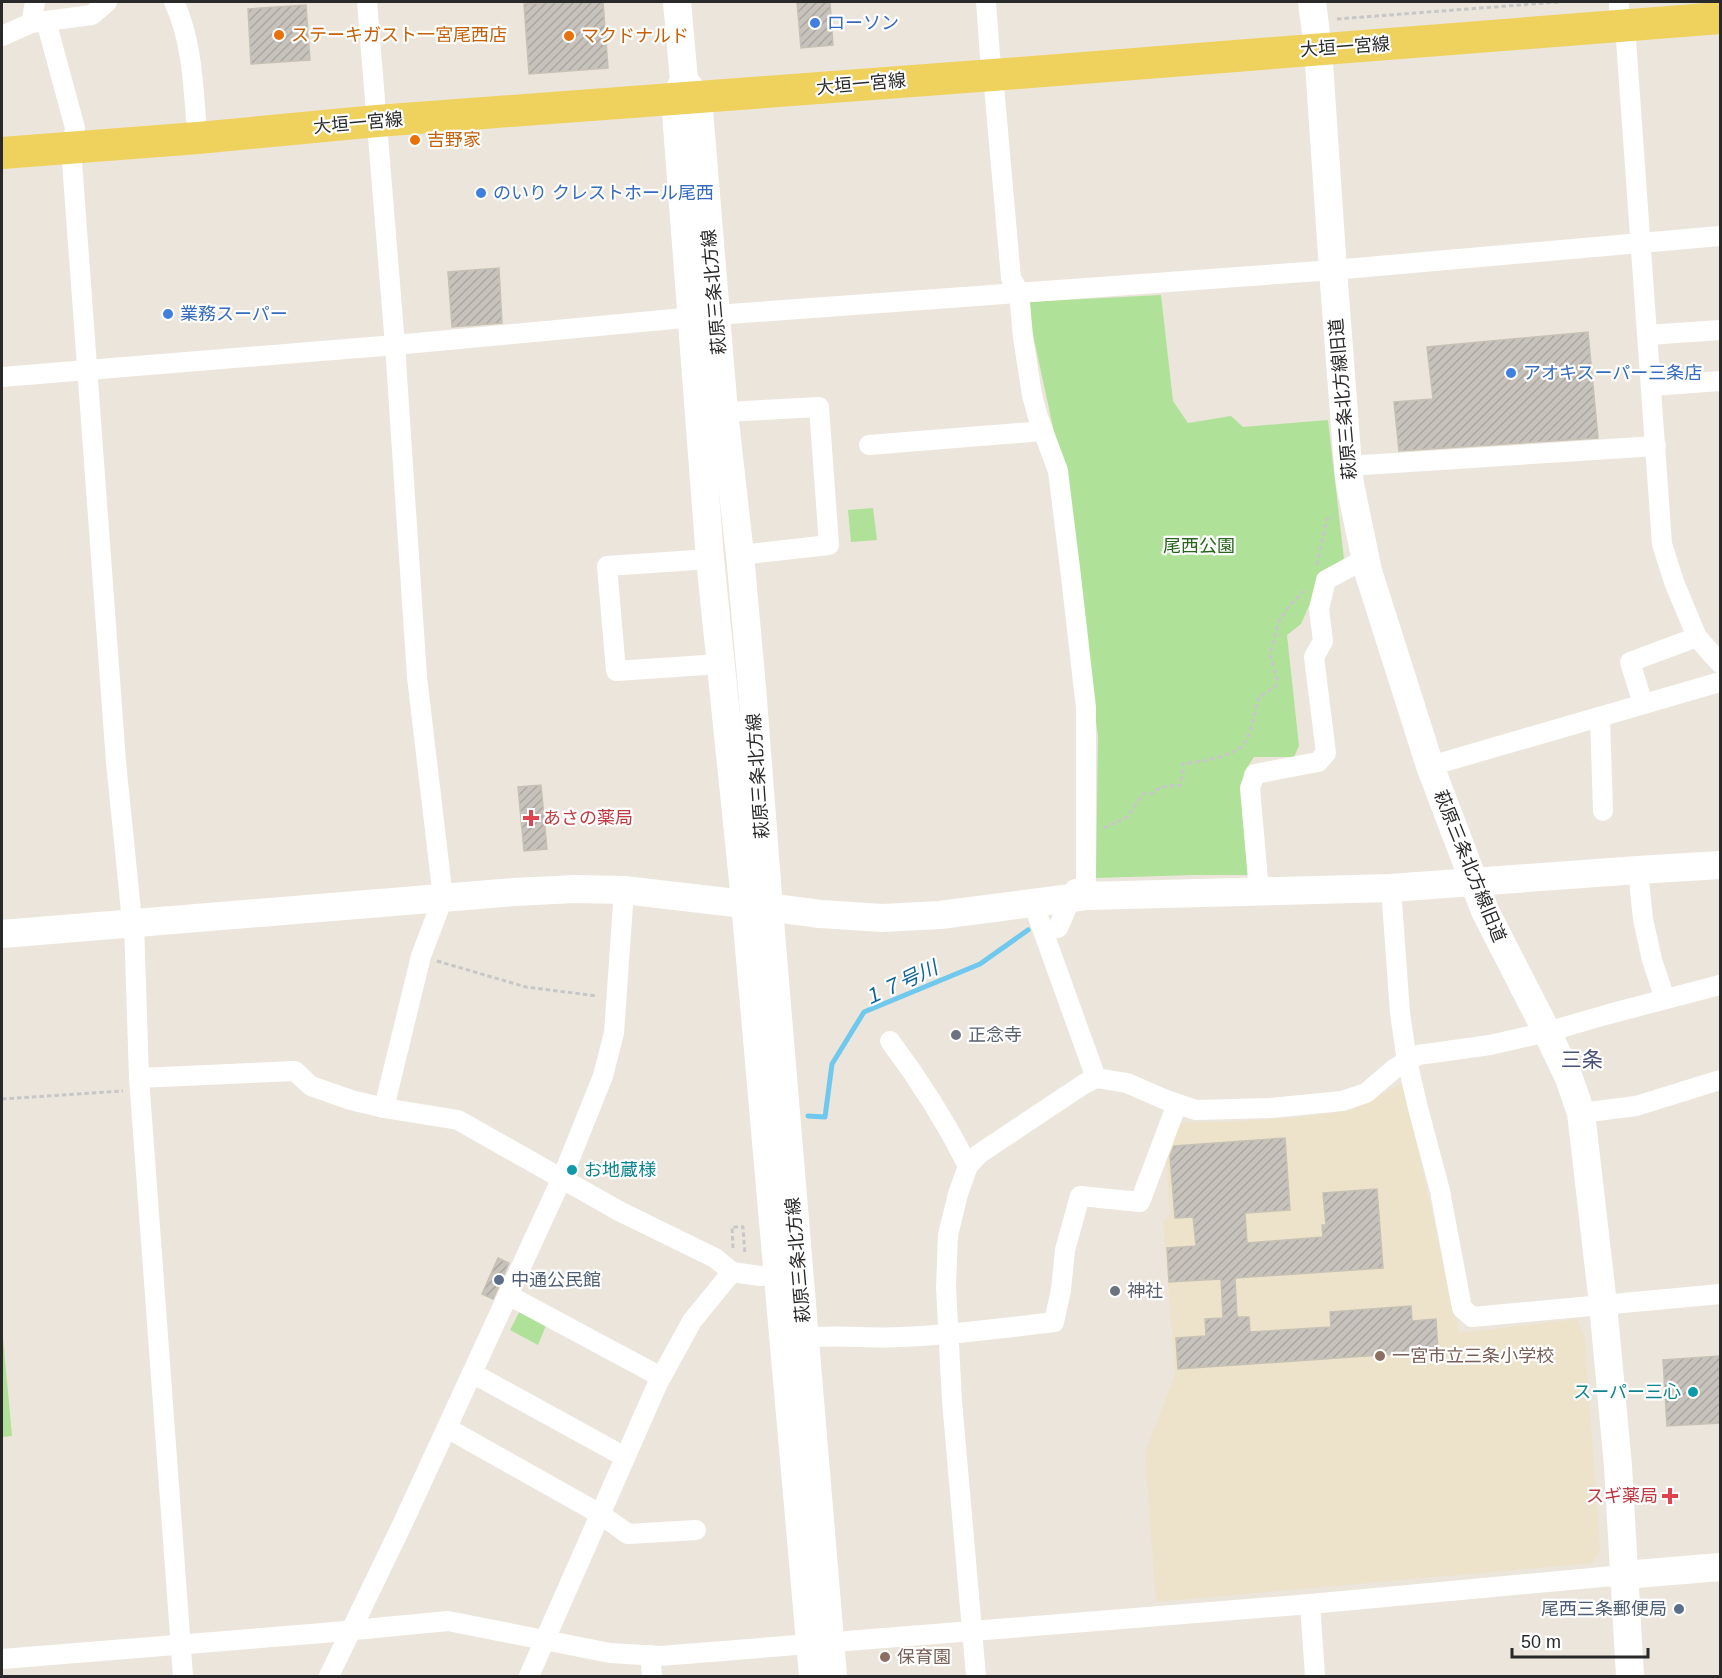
<svg xmlns="http://www.w3.org/2000/svg" width="1722" height="1678" font-family="Arial,'Noto Sans JP',sans-serif">
	<defs>
		<pattern id="building-hatch" width="6" height="6" patternUnits="userSpaceOnUse" patternTransform="scale(1.5)"><rect width="6" height="6" fill="#c7c2bb"/><path d="M-1 1l2-2M0 6l6-6M5 7l2-2" fill="none" stroke="#aba7a1"/></pattern>
	</defs>
	<rect width="100%" height="100%" fill="#ece5db"/>
	<path fill="#ede3cb" d="M1403 1083 1459 1333 1577 1319 1585 1338 1600 1550 1593 1563 1156 1602 1145 1453 1175 1374 1163 1220 1170 1215 1163 1123 1222 1122 1302 1117 1352 1110Z"/>
	<g fill="#afe298">
		<path d="M1161 295 1173 401 1188 423 1231 416 1243 427 1328 420 1344 559 1324 571 1301 624 1287 635 1299 746 1294 757H1254L1244 772 1242 792 1250 875H1194L1096 878 1098 736 1057 446 1026 302Z"/>
		<path d="M873 508 877 540 851 542 848 510Z"/>
		<path d="M521 1309 547 1323 538 1345 510 1330Z"/>
		<path d="M2 1338H3L12 1436 2 1437Z"/>
	</g>
	<g fill="none" stroke-linecap="round" stroke-linejoin="round">
		<path stroke="#6fc8ed" stroke-width="5" d="M808 1116 825 1117 832 1064 864 1012 980 964 1028 930"/>
	</g>
	<g fill="url(#building-hatch)" stroke="#c7c1b5" stroke-width="1.5">
		<path d="M556 2H603L608 68 529 74 524 4Z"/>
		<path d="M797 2H830L833 45 801 48Z"/>
		<path d="M306 5 310 60 251 64 248 9Z"/>
		<path d="M499 268 502 323 452 327 448 272Z"/>
		<path d="M1588 332 1598 438 1399 451 1394 402 1433 399 1427 347Z"/>
		<path d="M541 785 547 849 524 851 518 787Z"/>
		<path d="M1285 1138 1290 1210 1245 1213 1247 1243 1323 1237 1322 1225H1326L1323 1193 1377 1189 1383 1268 1235 1278 1237 1317H1249L1250 1332 1331 1327 1330 1312 1411 1306 1412 1321 1436 1319 1438 1351 1178 1369 1176 1338 1206 1336 1205 1319 1223 1318 1221 1279 1169 1282 1167 1248 1196 1246 1193 1217 1175 1218 1170 1156 1174 1146Z"/>
		<path d="M498 1258 509 1263 493 1299 482 1294Z"/>
		<path d="M1720 1356V1423L1667 1426 1663 1360Z"/>
	</g>
	<g fill="none" stroke-linecap="round" stroke-linejoin="round">
		<g stroke="#c7c7c7" stroke-width="3" stroke-dasharray="4.5 3" stroke-linecap="butt">
			<path d="M1337 19 1559 2"/>
			<path d="M1317 565 1327 519 1333 517"/>
			<path d="M1104 828 1127 817 1143 794 1153 793 1161 787 1181 785 1183 764C1200 761 1240 757 1247 739 1253 726 1255 711 1259 697L1275 687 1277 679 1270 655 1278 623 1289 606 1304 591"/>
			<path d="M437 961 526 987 597 996"/>
			<path d="M2 1099 123 1091"/>
			<path d="M733 1248 732 1227H743L745 1255"/>
		</g>
		<g stroke="#fff" stroke-width="20">
			<path d="M174 2C191 38 193 80 196 119"/>
			<path d="M367 2 395 345 417 677 443 898 421 956 384 1108"/>
			<path d="M986 2 990 56 993 75 1011 278 1019 292 1023 337 1032 395 1038 417 1058 471 1070 568 1086 708V896"/>
			<path d="M1619 2V9"/>
			<path d="M46 21 75 128 71 148 116 762 131 911 134 923 139 1078 183 1676"/>
			<path d="M31 23 35 2"/>
			<path d="M1625 26 1662 544 1674 582 1697 637 1720 663"/>
			<path d="M2 36 31 23 92 15 107 2"/>
			<path d="M1648 335 1720 330"/>
			<path d="M2 377 395 345 716 315 1333 270 1720 236"/>
			<path d="M1652 386 1720 381"/>
			<path d="M724 412 819 407 829 545 740 555"/>
			<path d="M869 445 1043 431"/>
			<path d="M1348 466 1656 446"/>
			<path d="M710 559 607 566 616 671 720 664"/>
			<path d="M1643 704 1630 662 1697 637"/>
			<path d="M1600 717 1603 811"/>
			<path d="M1430 766 1720 682"/>
			<path d="M1638 870 1643 919 1652 960 1665 999"/>
			<path d="M1391 888 1400 1013 1407 1061 1418 1108 1440 1191 1462 1308 1472 1317 1720 1294"/>
			<path d="M1259 891 1250 788 1255 774 1318 762 1326 753 1314 657 1323 641 1319 609 1326 580 1365 559"/>
			<path d="M1033 903 1096 1078"/>
			<path d="M1058 928 1075 889"/>
			<path d="M890 1041C920 1081 946 1122 968 1166"/>
			<path d="M139 1078 295 1071 311 1086 351 1100 384 1108 458 1120 619 1211 715 1258 732 1272 760 1276H777"/>
			<path d="M1581 1113 1636 1106 1720 1080"/>
			<path d="M508 1295 661 1377"/>
			<path d="M804 1338C837 1334 869 1339 902 1337 953 1335 1004 1328 1054 1322L1061 1290 1065 1250 1080 1196 1140 1202 1177 1104"/>
			<path d="M472 1373 625 1457"/>
			<path d="M447 1428 600 1514 628 1534 696 1530"/>
			<path d="M1310 1604 1315 1676"/>
			<path d="M650 1655 652 1676"/>
			<path d="M2 1659 323 1633 448 1621 610 1653 660 1656 1310 1604 1624 1575"/>
			<path d="M329 1676 401 1527 562 1178 603 1076 614 1033 624 890"/>
			<path d="M529 1676 658 1383 692 1321 732 1272"/>
			<path d="M976 1676 952 1401 946 1287 948 1235 958 1194 968 1166 979 1154 1084 1084 1096 1078 1127 1083 1166 1100 1196 1110 1271 1108 1342 1101 1366 1093 1394 1069 1418 1055 1490 1045 1547 1032 1609 1014 1720 985"/>
		</g>
		<g stroke="#fff" stroke-width="28">
			<path d="M677 2 684 80 675 100 710 559 744 891 813 1676"/>
			<path d="M1312 2 1318 49 1333 270 1348 466 1350 484 1368 571 1430 766 1485 911 1547 1032 1569 1078 1581 1113 1603 1304 1618 1466 1630 1676"/>
			<path d="M684 80 698 98 724 412 740 555 752 687 770 921 833 1676"/>
			<path d="M2 934 514 892 575 889 624 890 744 904 820 914 882 918 940 915 1086 896 1391 888 1638 870 1720 865"/>
			<path d="M1624 1575 1720 1567"/>
		</g>
		<path stroke="#efd15d" stroke-width="32" d="M2 153 198 138 377 121 993 75 1720 18"/>
	</g>
	<g fill="#3f7fe0" stroke="#fff" stroke-width="2">
		<circle cx="815" cy="23" r="6"/>
		<circle cx="481" cy="193" r="6"/>
		<circle cx="168" cy="314" r="6"/>
		<circle cx="1511" cy="373" r="6"/>
	</g>
	<g fill="#e8710a" stroke="#fff" stroke-width="2">
		<circle cx="279" cy="35" r="6"/>
		<circle cx="569" cy="36" r="6"/>
		<circle cx="415" cy="140" r="6"/>
	</g>
	<g fill="#e0444e" stroke="#fff" stroke-width="2">
		<path d="M528 809h6v6h6v6h-6v6h-6v-6h-6v-6h6z"/>
		<path d="M1667 1487h6v6h6v6h-6v6h-6v-6h-6v-6h6z"/>
	</g>
	<g fill="#6b7280" stroke="#fff" stroke-width="2">
		<circle cx="956" cy="1035" r="6"/>
		<circle cx="1115" cy="1291" r="6"/>
	</g>
	<g fill="#0f9aa8" stroke="#fff" stroke-width="2">
		<circle cx="572" cy="1170" r="6"/>
		<circle cx="1693" cy="1392" r="6"/>
	</g>
	<g fill="#5c6f8a" stroke="#fff" stroke-width="2">
		<circle cx="499" cy="1280" r="6"/>
		<circle cx="1679" cy="1609" r="6"/>
	</g>
	<g fill="#8d6e63" stroke="#fff" stroke-width="2">
		<circle cx="1380" cy="1356" r="6"/>
		<circle cx="885" cy="1657" r="6"/>
	</g>
	<g text-anchor="middle" dominant-baseline="central" stroke-width="4.5" stroke-linejoin="round" paint-order="stroke">
		<g font-size="18" fill="#366cbe" stroke="#fff" text-anchor="start">
			<text x="827" y="23">ローソン</text>
			<text x="493" y="193">のいり クレストホール尾西</text>
			<text x="180" y="314">業務スーパー</text>
			<text x="1523" y="373">アオキスーパー三条店</text>
		</g>
		<g font-size="18" fill="#c56008" stroke="#fff" text-anchor="start">
			<text x="291" y="35">ステーキガスト一宮尾西店</text>
			<text x="581" y="36">マクドナルド</text>
			<text x="427" y="140">吉野家</text>
		</g>
		<g font-size="18" fill="#292929" stroke="#fff">
			<text transform="translate(1345 47) rotate(-4)">大垣一宮線</text>
			<text transform="translate(861 84) rotate(-5)">大垣一宮線</text>
			<text transform="translate(358 123) rotate(-5)">大垣一宮線</text>
			<text transform="translate(714 292) rotate(-95)">萩原三条北方線</text>
			<text transform="translate(1343 399) rotate(-95)">萩原三条北方線旧道</text>
			<text transform="translate(758 776) rotate(-94)">萩原三条北方線</text>
			<text transform="translate(1470 866) rotate(68)">萩原三条北方線旧道</text>
			<text transform="translate(798 1260) rotate(-95)">萩原三条北方線</text>
		</g>
		<g font-size="18" fill="#28651a" stroke="#fff">
			<text x="1199" y="546">尾西公園</text>
		</g>
		<g font-size="18" fill="#be3a42" stroke="#fff" text-anchor="start">
			<text x="543" y="818">あさの薬局</text>
			<text x="1658" y="1496" text-anchor="end">スギ薬局</text>
		</g>
		<g font-size="18" fill="#5b616d" stroke="#fff" text-anchor="start">
			<text x="968" y="1035">正念寺</text>
			<text x="1127" y="1291">神社</text>
		</g>
		<g font-size="18" fill="#0d838f" stroke="#fff" text-anchor="start">
			<text x="584" y="1170">お地蔵様</text>
			<text x="1681" y="1392" text-anchor="end">スーパー三心</text>
		</g>
		<g font-size="18" fill="#4e5e75" stroke="#fff" text-anchor="start">
			<text x="511" y="1280">中通公民館</text>
			<text x="1667" y="1609" text-anchor="end">尾西三条郵便局</text>
		</g>
		<g font-size="18" fill="#785e54" stroke="#fff" text-anchor="start">
			<text x="1392" y="1356">一宮市立三条小学校</text>
			<text x="897" y="1657">保育園</text>
		</g>
		<g font-size="20" font-style="italic" fill="#0e6598" stroke="#fff">
			<text transform="translate(900 983) rotate(-25)">１７号川</text>
		</g>
		<g font-size="21" fill="#4a5179" stroke="#fff">
			<text x="1582" y="1059">三条</text>
		</g>
	</g>
	<rect width="1722" height="1678" fill="none" stroke="#292929" stroke-width="6"/>
	<path d="M1512 1648v9h136v-9" fill="none" stroke="#292929" stroke-width="3"/>
	<text x="1521" y="1648" font-size="18" fill="#292929" stroke="#ffffff" stroke-width="4.5" paint-order="stroke">50 m</text>
</svg>
